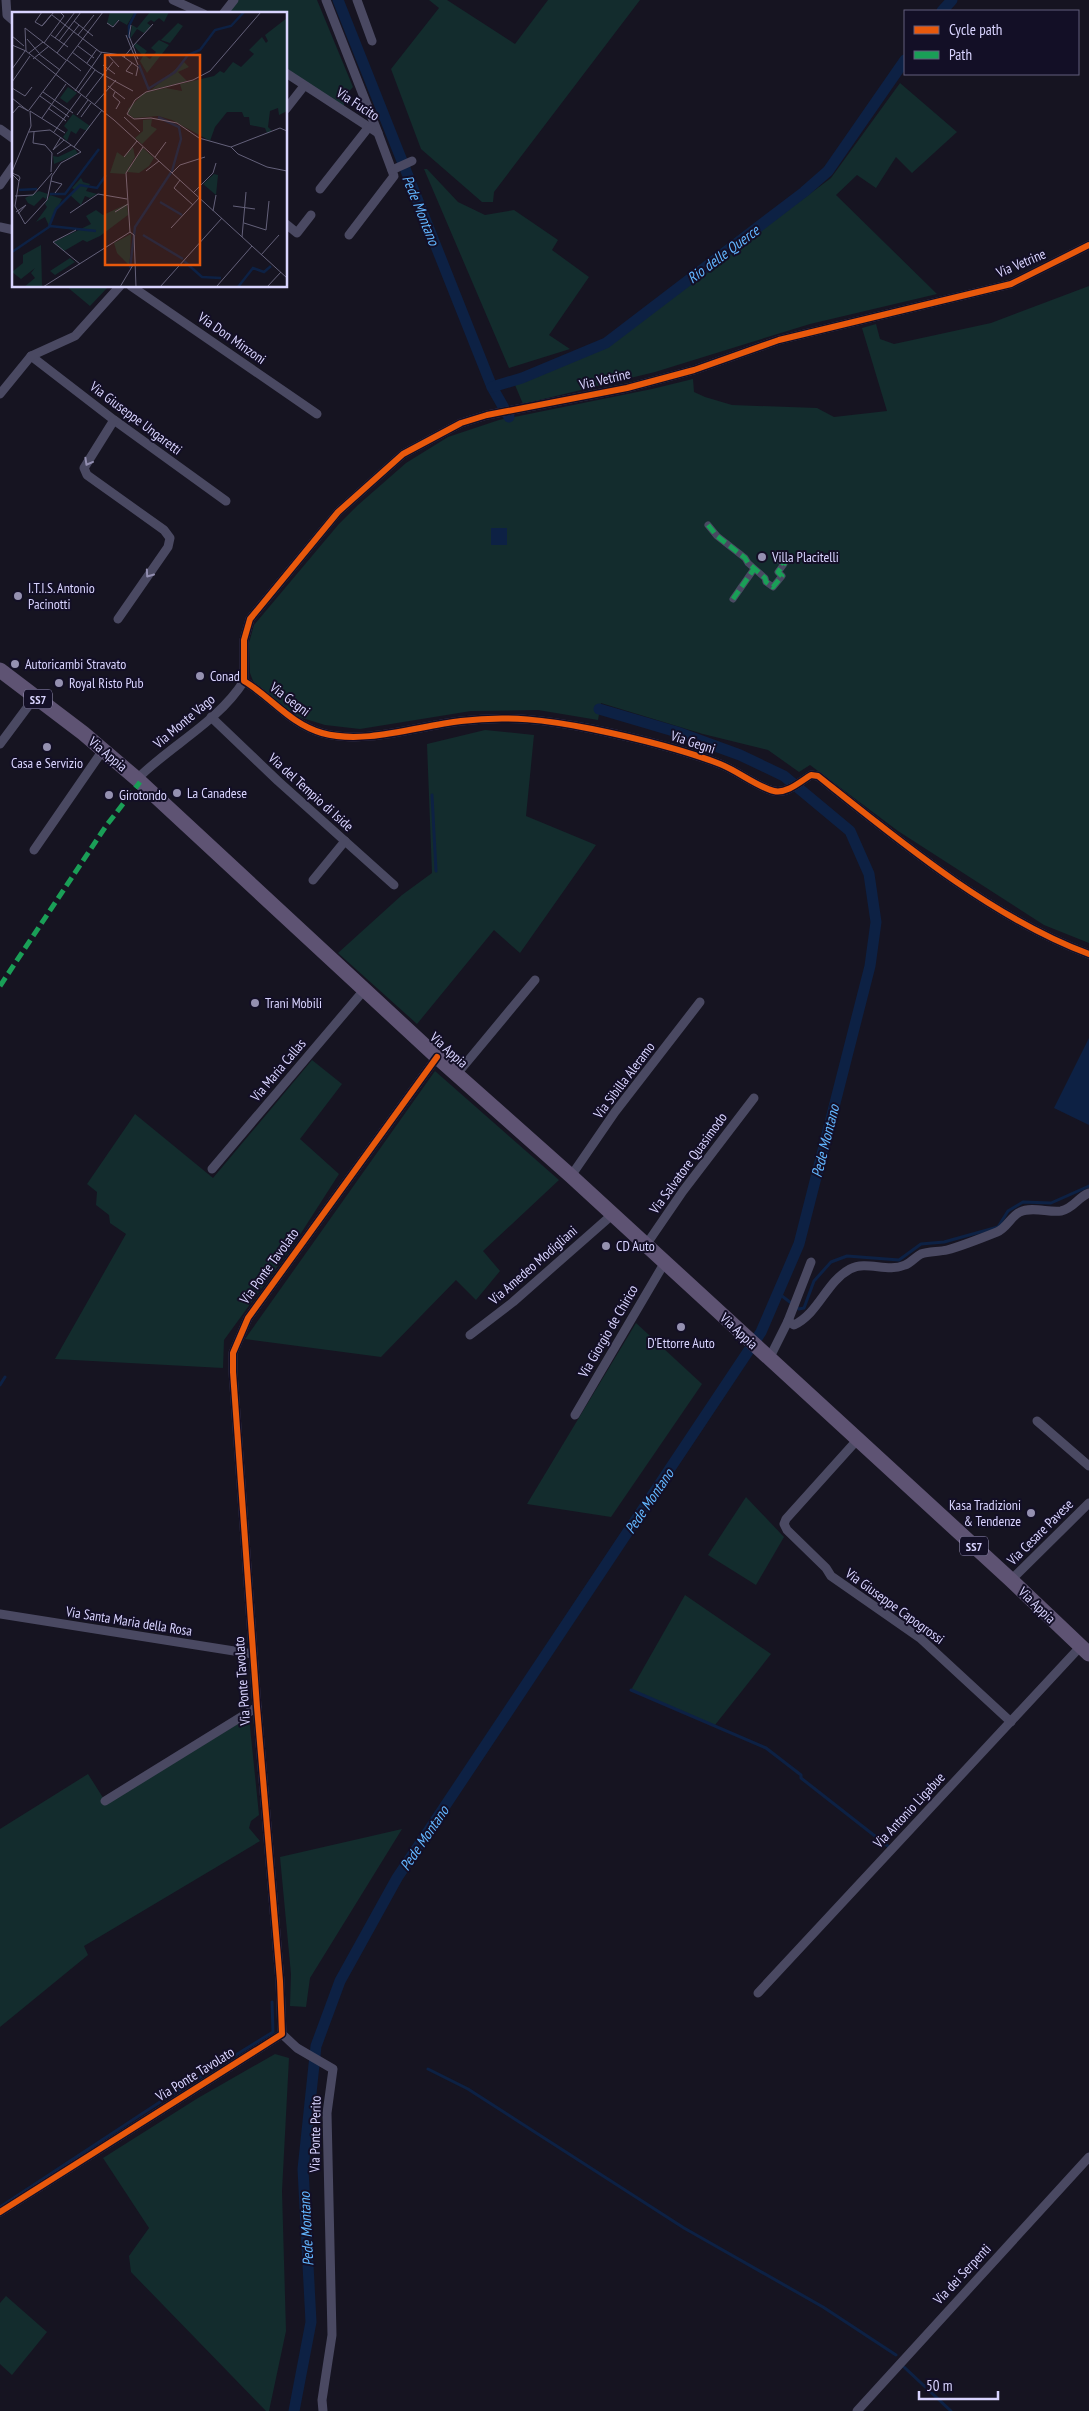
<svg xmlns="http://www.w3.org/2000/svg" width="1089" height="2411" font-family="'PT Sans Narrow',sans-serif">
	<rect width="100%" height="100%" fill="#161421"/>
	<g fill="#132c2d">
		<path d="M238 0H317L353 87 344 97V108L286 68V14H228Z"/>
		<path d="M429 0H447L515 44 548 0H640L494 192 493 202H482L421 149 391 69 439 8Z"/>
		<path d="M900 83 957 132 912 173 896 157 876 188 857 175 836 195 937 294 810 324 655 372 523 404 515 385 606 347 831 178Z"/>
		<path d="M424 169H427L458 202 485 215 514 210 558 240 552 250 589 277 549 335 570 349 509 368Z"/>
		<path d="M66 286H107L108 287 90 306Z"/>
		<path d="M1089 286V943L1044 925 898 831 810 765 799 772 768 750 703 734 601 703 598 720 538 710 471 711 360 729 325 725 299 717 288 712 253 681 250 673 249 643 254 625 338 525 358 505 406 463 448 437 499 420 652 389 693 379 694 392 705 397 732 405 817 408 834 417 887 411 862 328 876 324 880 339 894 344 991 323Z"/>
		<path d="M485 730 534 735 526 816 596 845 520 953 494 930 417 1024 338 953 402 895 432 873 427 744Z"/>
		<path d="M312 1060 342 1084 300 1139 339 1174 294 1244 224 1340 223 1368 55 1359 126 1234 110 1223 109 1215 96 1205 97 1192 87 1184 135 1114 213 1178Z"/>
		<path d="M435 1071 559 1180 483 1251 500 1271 476 1300 456 1280 381 1357 245 1339Z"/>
		<path d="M636 1323 702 1384 611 1517 527 1504Z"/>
		<path d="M746 1497 784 1537 756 1585 708 1555Z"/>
		<path d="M685 1595 771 1654 715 1725 631 1690Z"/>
		<path d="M249 1717 259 1815 251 1821 249 1828 260 1841 84 1946 88 1955 0 2027V1829L88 1774 107 1804Z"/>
		<path d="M402 1829 310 1978 306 2007 290 2006 291 1974 280 1857Z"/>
		<path d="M275 2054 289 2058 282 2191 286 2331 269 2411H266L131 2272 129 2256 149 2228 103 2158 198 2098Z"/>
		<path d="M6 2296 47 2332 12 2375 0 2364V2303Z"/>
	</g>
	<g fill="#0d2144">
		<rect x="491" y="528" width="16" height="17"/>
		<path d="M1089 1038V1125L1054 1108Z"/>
	</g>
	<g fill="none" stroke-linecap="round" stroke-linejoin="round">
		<g stroke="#0d2144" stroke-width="3">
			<path d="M432 795 436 871"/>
			<path d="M778 1293 799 1309 804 1308 814 1281 831 1262 847 1256 899 1260 921 1244 944 1242 998 1227 1008 1211 1023 1202 1051 1203 1089 1186"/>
			<path d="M0 1385 5 1377"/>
			<path d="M631 1690 766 1748 801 1775V1778L889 1847"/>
			<path d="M428 2069 468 2089 684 2228 823 2307 896 2355"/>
			<path d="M0 2207 160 2102 273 2032 272 2002"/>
			<path d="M904 2367 951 2411"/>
		</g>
		<g stroke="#0d2144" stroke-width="11">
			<path d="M338 0 492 387 509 417"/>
			<path d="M942 11 952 0"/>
			<path d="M492 387 522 378 606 343 804 192 828 171 905 60"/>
			<path d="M294 2411 311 2322 303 2169 316 2046 340 1981 397 1878 761 1332 799 1244 870 966 876 922 869 874 850 831 784 776 740 755 677 732 599 709"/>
		</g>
		<g stroke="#4a4962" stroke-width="7">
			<path d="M708 525 717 536 745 558 748 563 765 578 766 582 773 587 782 576 778 572 784 564 779 560"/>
			<path d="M733 599 754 569"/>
		</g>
		<g stroke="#4a4962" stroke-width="9">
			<path d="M6 0 7 15 14 21"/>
			<path d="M173 0 204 14"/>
			<path d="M326 0 378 133"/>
			<path d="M357 0 372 41"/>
			<path d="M223 14 234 0"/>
			<path d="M286 73 378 133 394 176 349 235"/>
			<path d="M286 109 304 86"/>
			<path d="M0 129 14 139"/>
			<path d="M392 170 412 161"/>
			<path d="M0 185 14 165"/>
			<path d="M320 189 368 128"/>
			<path d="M286 224 297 233 311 215"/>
			<path d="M0 227 14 230"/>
			<path d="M131 286 317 414"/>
			<path d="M31 356 114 420 226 501"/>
			<path d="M0 394 31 356 75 336 120 286"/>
			<path d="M114 420 84 468 87 475 164 530 170 538 168 547 118 619"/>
			<path d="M244 681V640L250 619 338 512 403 454 461 423 487 415 627 388 694 370 779 340 1011 284 1089 245"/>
			<path d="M244 681C271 697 290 724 322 733 365 745 417 726 461 721 508 715 547 720 592 729 636 738 679 748 720 764 736 770 759 788 774 791 787 794 801 781 811 775L818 776C898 840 992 918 1089 954"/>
			<path d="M211 717 278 781 394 885"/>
			<path d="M0 744 35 697"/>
			<path d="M137 779C171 745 218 722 244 681"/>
			<path d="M34 850 103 750"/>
			<path d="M313 880 345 841"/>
			<path d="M457 1074 535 980"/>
			<path d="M212 1169 365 989"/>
			<path d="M571 1176 615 1112 700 1002"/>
			<path d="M646 1245 683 1191 754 1098"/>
			<path d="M788 1321 811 1262"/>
			<path d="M470 1335 513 1302 613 1214"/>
			<path d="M769 1359 788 1321 794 1325C819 1313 826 1282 850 1269 867 1260 887 1273 905 1265 911 1263 915 1257 921 1254 928 1251 939 1252 947 1250 962 1246 982 1238 997 1232 1007 1228 1011 1216 1020 1212 1032 1206 1049 1213 1061 1211 1074 1208 1078 1197 1089 1193"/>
			<path d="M575 1415 665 1262"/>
			<path d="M1037 1421 1089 1466"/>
			<path d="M858 1439 786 1519 784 1524 787 1530 826 1568 831 1576 920 1638 1011 1722"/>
			<path d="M1011 1580 1089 1503"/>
			<path d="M0 1614 253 1654"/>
			<path d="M105 1801 257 1707"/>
			<path d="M758 1993 1080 1647"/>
			<path d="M282 2034 297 2048 333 2069 327 2113 332 2335 322 2400 323 2411"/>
			<path d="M0 2212 282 2034 280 1981 257 1707 233 1372V1353L248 1318 437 1057"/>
			<path d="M857 2411 1089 2157"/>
		</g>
		<path stroke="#5e5373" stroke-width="15" d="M0 670 83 733 137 779 437 1057 571 1176 1011 1580 1089 1654"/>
		<g stroke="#1a9f57" stroke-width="5" stroke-dasharray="10 5" stroke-linecap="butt">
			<path d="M708 525 717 536 745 558 748 563 765 578 766 582 773 587 782 576 778 572 784 564 779 560"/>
			<path d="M733 599 754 569"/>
			<path d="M0 986 106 826 140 782"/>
		</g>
		<defs>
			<g id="cycleway">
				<path d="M1089 245 1011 284 779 340 694 370 627 388 487 415 461 423 403 454 338 512 250 619 244 640V681C271 697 290 724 322 733 365 745 417 726 461 721 508 715 547 720 592 729 636 738 679 748 720 764 736 770 759 788 774 791 787 794 801 781 811 775L818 776C898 840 992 918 1089 954"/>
				<path d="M0 2212 282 2034 280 1981 257 1707 233 1372V1353L248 1318 437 1057"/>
			</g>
		</defs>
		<use href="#cycleway" stroke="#130f26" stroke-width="9"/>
		<use href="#cycleway" stroke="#e8590c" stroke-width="6"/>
	</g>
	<defs><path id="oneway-chevron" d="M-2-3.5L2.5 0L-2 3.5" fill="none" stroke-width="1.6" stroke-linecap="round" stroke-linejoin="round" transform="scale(1.25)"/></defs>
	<g stroke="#928eb0">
		<use href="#oneway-chevron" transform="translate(88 462) rotate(119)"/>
		<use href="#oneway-chevron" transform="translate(149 574) rotate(125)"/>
	</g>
	<g fill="#9591b1" stroke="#130f26" stroke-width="2">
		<circle cx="762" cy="557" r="5"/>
		<circle cx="18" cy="596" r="5"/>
		<circle cx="15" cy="664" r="5"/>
		<circle cx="200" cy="676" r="5"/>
		<circle cx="59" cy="683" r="5"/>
		<circle cx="47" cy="747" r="5"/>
		<circle cx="177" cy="793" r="5"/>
		<circle cx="109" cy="795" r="5"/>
		<circle cx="255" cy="1003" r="5"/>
		<circle cx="606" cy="1246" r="5"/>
		<circle cx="681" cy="1327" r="5"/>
		<circle cx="1031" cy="1513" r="5"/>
	</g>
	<g text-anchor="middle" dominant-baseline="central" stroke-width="4" stroke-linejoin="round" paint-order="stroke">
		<g fill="#130f26" stroke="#9e99be" stroke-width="1">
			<rect x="24" y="689.5" width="28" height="19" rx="4"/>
			<rect x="960" y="1536.5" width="28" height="19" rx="4"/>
		</g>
		<g font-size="12" font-weight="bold" fill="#d9d4ff">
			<text x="38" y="699">SS7</text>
			<text x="974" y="1546">SS7</text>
		</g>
		<g font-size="14" fill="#d9d4ff" stroke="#130f26">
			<text transform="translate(358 104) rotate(33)">Via Fucito</text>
			<text transform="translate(1021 263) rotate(-23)">Via Vetrine</text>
			<text transform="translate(232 338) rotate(35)">Via Don Minzoni</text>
			<text transform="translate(605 379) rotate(-13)">Via Vetrine</text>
			<text transform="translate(136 418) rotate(37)">Via Giuseppe Ungaretti</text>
			<text transform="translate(290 699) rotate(37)">Via Gegni</text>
			<text transform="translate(184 721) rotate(-40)">Via Monte Vago</text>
			<text transform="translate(693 742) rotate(18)">Via Gegni</text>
			<text transform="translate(108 754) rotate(40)">Via Appia</text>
			<text transform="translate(311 792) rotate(42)">Via del Tempio di Iside</text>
			<text transform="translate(449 1050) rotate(42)">Via Appia</text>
			<text transform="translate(278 1070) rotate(-50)">Via Maria Callas</text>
			<text transform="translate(624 1080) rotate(-53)">Via Sibilla Aleramo</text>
			<text transform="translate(688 1163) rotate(-54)">Via Salvatore Quasimodo</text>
			<text transform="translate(533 1265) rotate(-41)">Via Amedeo Modigliani</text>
			<text transform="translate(269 1266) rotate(-54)">Via Ponte Tavolato</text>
			<text transform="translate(608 1331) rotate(-60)">Via Giorgio de Chirico</text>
			<text transform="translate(739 1331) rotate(43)">Via Appia</text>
			<text transform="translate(1040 1532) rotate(-45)">Via Cesare Pavese</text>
			<text transform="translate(1037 1605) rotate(44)">Via Appia</text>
			<text transform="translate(895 1606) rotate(36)">Via Giuseppe Capogrossi</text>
			<text transform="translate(129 1621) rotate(9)">Via Santa Maria della Rosa</text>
			<text transform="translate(242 1681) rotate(-94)">Via Ponte Tavolato</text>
			<text transform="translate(909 1810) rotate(-47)">Via Antonio Ligabue</text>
			<text transform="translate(195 2074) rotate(-32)">Via Ponte Tavolato</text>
			<text transform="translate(315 2134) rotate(-89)">Via Ponte Perito</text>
			<text transform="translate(962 2274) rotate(-47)">Via dei Serpenti</text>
		</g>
		<g font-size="14" fill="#d9d4ff" stroke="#130f26" text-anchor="start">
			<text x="772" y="557">Villa Placitelli</text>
			<text x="28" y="588">I.T.I.S. Antonio<tspan x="28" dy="16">Pacinotti</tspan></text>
			<text x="25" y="664">Autoricambi Stravato</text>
			<text x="210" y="676">Conad</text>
			<text x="69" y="683">Royal Risto Pub</text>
			<text x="47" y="763" text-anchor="middle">Casa e Servizio</text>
			<text x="187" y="793">La Canadese</text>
			<text x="119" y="795">Girotondo</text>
			<text x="265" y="1003">Trani Mobili</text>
			<text x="616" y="1246">CD Auto</text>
			<text x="681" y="1343" text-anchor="middle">D'Ettorre Auto</text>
			<text x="1021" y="1505" text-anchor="end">Kasa Tradizioni<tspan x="1021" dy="16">&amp; Tendenze</tspan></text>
		</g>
		<g font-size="15" font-style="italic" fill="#62b6ff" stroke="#130f26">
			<text transform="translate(421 210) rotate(68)">Pede Montano</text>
			<text transform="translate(723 254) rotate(-37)">Rio delle Querce</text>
			<text transform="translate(825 1141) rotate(-76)">Pede Montano</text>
			<text transform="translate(649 1501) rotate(-56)">Pede Montano</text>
			<text transform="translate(424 1838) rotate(-56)">Pede Montano</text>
			<text transform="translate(306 2229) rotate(-93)">Pede Montano</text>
		</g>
	</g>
	<g transform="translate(12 12)">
		<rect width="275" height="275" fill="#161421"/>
		<path d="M98 0H123L115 13 106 8 101 14 95 11ZM138 0H157L152 10 147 6 142 10 139 8 135 11 139 14 132 21 125 17 118 27 120 13 125 16ZM275 6V99L267 103 266 96 258 99 256 115 260 119 255 121 253 116 238 113 237 105H232L230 100H215L203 115 198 129 160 108 146 104 122 106 116 102V97L132 81 154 76 170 79 168 72 202 64 208 59 212 61 221 50 229 55 242 42 237 38 250 25 254 31 256 29 253 23ZM166 11 171 14 158 31 149 28ZM147 28 157 33 135 61 128 49 131 44 122 34 124 31 135 39 132 43 138 47 144 40 139 36ZM172 50 177 55 166 60 175 69 139 78ZM56 75 65 81 55 91 48 86ZM61 102 78 114 75 119 68 116 64 122 59 119 55 129 51 125 56 118 52 114ZM140 107 139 114 145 117 130 132 123 126 131 119V108ZM121 135 123 145 113 162 98 161 105 140 112 145ZM131 136 142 146 137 154 127 161 115 160ZM63 137 66 142 42 152 41 144 46 145ZM202 162 206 163 204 183 191 172ZM69 166 71 170 78 172 74 179 85 182 78 186 73 184 69 193 58 183 63 178 60 176ZM27 179 36 182 34 187 31 185 22 194 16 191 13 186ZM38 183 50 187 37 214 33 205 24 210 35 195 33 192ZM115 192 116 203 88 224 75 230 71 228 52 239 42 230 79 212 74 204 84 198 91 203ZM119 222 118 246 117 253 105 241 102 231ZM29 233 30 274 12 275 23 266 19 261 23 256 9 267 0 260 11 251V243ZM58 246 63 250 43 263 38 259Z" fill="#132c2d"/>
		<path fill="none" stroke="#0d2144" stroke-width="2.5" d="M117 26V14L124 0M127 53 137 78M136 77 163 60 176 43 188 38 203 18 219 14 232 0M7 178 25 177M38 182H53L87 137M148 190 170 203M38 214 84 219M131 223 171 247M0 240 37 215 44 197 68 173 85 176 94 163M172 249 190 265 209 266M118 256 123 215 160 159 169 127 167 115 146 105M226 275 241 256 252 260 259 254"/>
		<path fill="none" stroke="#64617a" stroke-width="1" d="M39 3 30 14 42 0M40 3 88 40 109 43 126 55 124 64M62 9 81 24M95 11 101 15 107 8M30 14 23 10 30 0M39 23 56 35M66 23 82 3M114 23 126 53M0 24 12 34M43 26 63 0M15 27 27 41M47 29 69 0M32 31 52 4 48 0M0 33 14 39 102 108 275 266M66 34 82 46M14 39 13 16 54 48M60 40 86 60 121 79M17 41 31 30M45 41 67 13M27 42 48 58M95 42 107 55M112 45 121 34 117 24 119 13M21 47 37 34M126 47 121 34 141 12M55 48 69 59M75 51 85 37M120 51 114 59 121 62M91 53 103 62M0 57 13 39M0 70 18 44M96 74 113 87M0 76 13 84 20 75M63 79 90 40M31 80 61 101M103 80 101 84 108 90 104 97M66 81 83 58M28 84 57 105M74 85 101 50M0 86 16 99M82 93 104 68M36 96 54 109M17 98 91 0M18 99 53 121M0 102 7 94 17 99M115 102 123 88 134 80 181 68 198 59 249 0M115 102 122 107 139 106 165 111 187 126 219 135 226 142 255 155 275 159M65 103 76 88M69 105 79 91M112 105 128 120M30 106 54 72M22 120 21 131 33 133 40 141 39 160M42 120 69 83M49 125 41 138 52 128M62 135 90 98M219 135 268 116 275 119M45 142 59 133M112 145 125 129M143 145 154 130M134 159 147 149M0 160 19 114 18 99M0 161 7 164 8 166 7 169 0 162M160 161 168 153 193 145M168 168 162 176 181 193M7 169 3 194 13 212 35 188 40 164 49 151 69 140 38 118 17 120M39 169 50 172 43 181M181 181 201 161 204 151M3 184 21 183 40 161M221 194 243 197M201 199 204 183M4 200 14 193 6 202M103 200 116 192M58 201 86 182 115 187M232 211 254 218 257 189M159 216 187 186M64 218 41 230 68 252M118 220 122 223 124 275M230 225 234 180M249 243 267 223M205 274 240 234M31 275 118 220 114 161 131 135M108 275 121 253M148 275 210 206M255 275 269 260"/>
		<path fill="#e8590c" fill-opacity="0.15" stroke="#e8590c" stroke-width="2.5" d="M93 43H188V253H93Z"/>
		<rect width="275" height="275" fill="none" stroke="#d9d4ff" stroke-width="2.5"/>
	</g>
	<rect x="904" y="10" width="175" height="65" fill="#130f26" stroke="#625e7d"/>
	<rect x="914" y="26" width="25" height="8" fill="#e8590c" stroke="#625e7d"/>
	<text x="949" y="35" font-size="15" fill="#d9d4ff">Cycle path</text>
	<rect x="914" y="51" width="25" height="8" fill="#1a9f57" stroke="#625e7d"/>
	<text x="949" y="60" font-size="15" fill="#d9d4ff">Path</text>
	<path d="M919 2391v8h79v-8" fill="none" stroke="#d9d4ff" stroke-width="2.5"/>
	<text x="926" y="2391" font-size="15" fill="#d9d4ff" stroke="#130f26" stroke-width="4" paint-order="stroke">50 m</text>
</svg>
